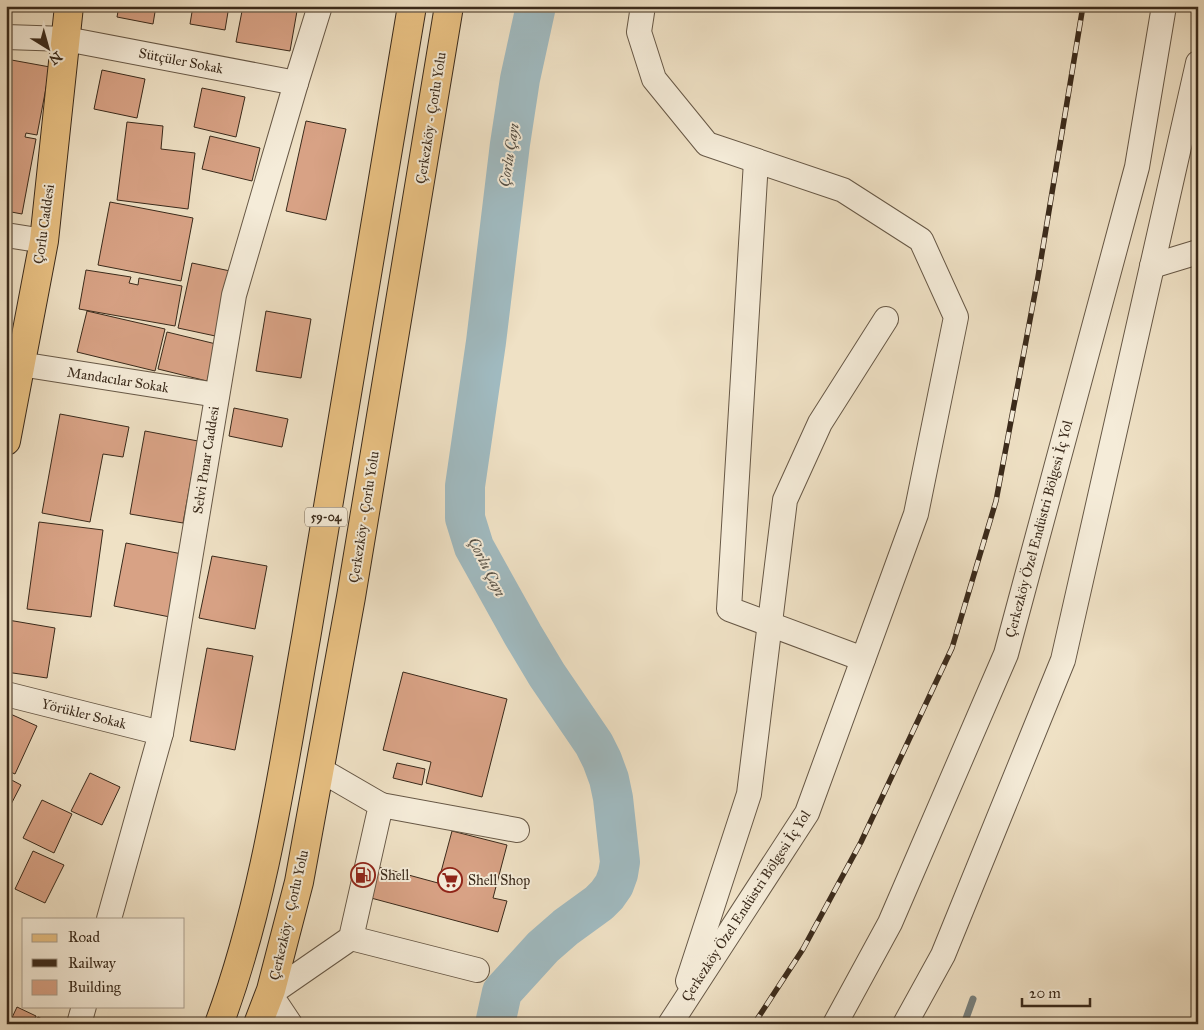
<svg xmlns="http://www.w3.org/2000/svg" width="1204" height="1030" font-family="'IM FELL Great Primer',serif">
	<rect width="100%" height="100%" fill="#efe1c5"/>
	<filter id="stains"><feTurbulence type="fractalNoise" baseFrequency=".004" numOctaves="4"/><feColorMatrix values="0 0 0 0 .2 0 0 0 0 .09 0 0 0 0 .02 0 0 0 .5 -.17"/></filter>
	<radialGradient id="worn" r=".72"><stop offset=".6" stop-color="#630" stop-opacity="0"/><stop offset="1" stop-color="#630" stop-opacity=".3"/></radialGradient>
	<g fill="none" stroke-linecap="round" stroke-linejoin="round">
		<path stroke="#77807e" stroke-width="7" d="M964 1024 973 999"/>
		<path stroke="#a0bac0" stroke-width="40" d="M495 1024 502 992 543 947 566 927 599 903 607 895 614 885 618 874 620 862 613 798 609 779 602 760 594 744 547 675 523 635 474 547 465 518V486L486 342 510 144 520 79 536 6"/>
	</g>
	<g fill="#d8a285" stroke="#3a2a1b">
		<path d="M119 6H156L153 24 117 17Z"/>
		<path d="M193 6H229L225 30 190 24Z"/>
		<path d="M243 6H268L297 11 290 51 236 42Z"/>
		<path d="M6 59 50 67 37 135 26 133 25 137 36 139 22 214 6 211Z"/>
		<path d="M102 70 145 79 137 118 94 109Z"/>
		<path d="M202 88 245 97 236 137 194 127Z"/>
		<path d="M306 121 346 129 326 220 286 211Z"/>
		<path d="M127 122 163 126 161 149 195 153 188 209 117 200Z"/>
		<path d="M210 136 260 148 252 181 202 169Z"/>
		<path d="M110 202 193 218 181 281 98 265Z"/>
		<path d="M192 263 235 272 220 337 178 328Z"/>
		<path d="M86 270 131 277 129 283 138 285 139 278 182 286 175 326 79 309Z"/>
		<path d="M87 311 165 329 155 371 77 352Z"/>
		<path d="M266 311 311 319 301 378 256 371Z"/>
		<path d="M167 332 216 344 207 381 158 369Z"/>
		<path d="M234 408 288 419 282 447 229 436Z"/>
		<path d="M60 414 129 427 123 457 103 454 90 522 42 513Z"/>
		<path d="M145 431 198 441 183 523 130 514Z"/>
		<path d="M39 522 103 530 91 617 27 609Z"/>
		<path d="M126 543 182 554 170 617 114 606Z"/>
		<path d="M212 556 267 566 255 629 199 618Z"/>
		<path d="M8 620 55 628 47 678 6 672V630Z"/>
		<path d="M207 648 253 656 235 750 190 741Z"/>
		<path d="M403 672 507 699 482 797 426 783 431 762 383 750Z"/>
		<path d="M6 712 37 726 15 774 6 770Z"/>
		<path d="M397 763 425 769 422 785 393 778Z"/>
		<path d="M90 773 120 787 102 825 71 811Z"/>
		<path d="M6 777 21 785 6 814Z"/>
		<path d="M42 800 72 814 54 853 23 838Z"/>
		<path d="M452 831 507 845 493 898 507 901 498 932 371 898 379 867 438 883Z"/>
		<path d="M33 851 64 865 45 903 15 889Z"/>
		<path d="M17 1007 36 1016 32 1024H9Z"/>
		<path d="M38 1017 52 1024H34Z"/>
	</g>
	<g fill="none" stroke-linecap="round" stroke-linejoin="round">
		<defs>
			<g id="minor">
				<path d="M643 6 639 32 654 79 707 144 843 190 921 240 956 317 916 514 807 813 670 1024"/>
				<path d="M6 37 66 39 296 83"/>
				<path d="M756 161 729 609 863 659"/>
				<path d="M6 235 44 241"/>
				<path d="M1152 266 1198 252"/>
				<path d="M20 364 217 395"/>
				<path d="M6 694 161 733"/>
				<path d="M381 805 517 830"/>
				<path d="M109 919 161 733 234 295 296 83 320 6"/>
				<path d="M351 938 477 970"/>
				<path d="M688 981 749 794 785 500 820 423 886 319"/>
				<path d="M79 1024 84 1006"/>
				<path d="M290 1024 270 994 351 938 381 805 319 769"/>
				<path d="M835 1024 890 923 1006 654 1137 167 1164 6"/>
				<path d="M905 1024 943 955 1063 660 1198 63"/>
			</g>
			<g id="major">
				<path d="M6 441 44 241 69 6"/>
				<path d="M219 1024C265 900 283 767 306 638 343 428 377 217 412 6"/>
				<path d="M258 1024 271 990 299 882 351 597 449 6"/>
			</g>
		</defs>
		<use href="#minor" stroke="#675846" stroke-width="26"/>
		<use href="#major" stroke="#3a2a1b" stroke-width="30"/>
		<use href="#minor" stroke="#f5ecd9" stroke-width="24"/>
		<use href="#major" stroke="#e8c082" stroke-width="28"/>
		<defs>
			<path id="rail" d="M754 1024 803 949 861 842 952 648 996 501 1038 277 1083 6"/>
		</defs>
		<use href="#rail" stroke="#3a2a1b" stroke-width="5.5"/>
		<use href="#rail" stroke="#f5ecd9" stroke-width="4" stroke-dasharray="11" stroke-linecap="butt"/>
	</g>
	<defs>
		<symbol id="fuel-ring" viewBox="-11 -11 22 22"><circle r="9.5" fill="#f5ecd9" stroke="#8f2418" stroke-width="1.5"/><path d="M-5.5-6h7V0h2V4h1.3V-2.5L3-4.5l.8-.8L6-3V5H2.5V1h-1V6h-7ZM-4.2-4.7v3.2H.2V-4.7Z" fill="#8f2418"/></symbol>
		<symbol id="supermarket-ring" viewBox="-11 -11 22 22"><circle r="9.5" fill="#f5ecd9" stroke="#8f2418" stroke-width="1.5"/><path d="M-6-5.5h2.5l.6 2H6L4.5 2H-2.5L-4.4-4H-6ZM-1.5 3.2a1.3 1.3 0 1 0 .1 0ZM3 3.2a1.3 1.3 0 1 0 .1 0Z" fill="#8f2418"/></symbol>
	</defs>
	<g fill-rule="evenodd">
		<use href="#fuel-ring" x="349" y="861" width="28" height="28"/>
		<use href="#supermarket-ring" x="436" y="866" width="28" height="28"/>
	</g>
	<g text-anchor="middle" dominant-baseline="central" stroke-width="4" stroke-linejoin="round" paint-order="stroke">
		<rect fill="#f5ecd9" stroke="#726454" stroke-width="1" x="305" y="507.5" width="42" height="19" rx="4"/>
		<g font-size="12" font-weight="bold" fill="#3a2a1b">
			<text x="326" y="517">59-04</text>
		</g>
		<g font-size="14" fill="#3a2a1b" stroke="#f5ecd9">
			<text transform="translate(181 61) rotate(11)">Sütçüler Sokak</text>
			<text transform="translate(431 118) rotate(-81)">Çerkezköy - Çorlu Yolu</text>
			<text transform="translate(44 224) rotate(-82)">Çorlu Caddesi</text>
			<text transform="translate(118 380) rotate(9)">Mandacılar Sokak</text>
			<text transform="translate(206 460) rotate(-81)">Selvi Pınar Caddesi</text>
			<text transform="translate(364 517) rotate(-81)">Çerkezköy - Çorlu Yolu</text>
			<text transform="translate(1039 529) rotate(-75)">Çerkezköy Özel Endüstri Bölgesi İç Yol</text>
			<text transform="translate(84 714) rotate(14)">Yörükler Sokak</text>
			<text transform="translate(746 906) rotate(-57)">Çerkezköy Özel Endüstri Bölgesi İç Yol</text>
			<text transform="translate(289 915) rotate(-77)">Çerkezköy - Çorlu Yolu</text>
		</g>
		<g font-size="14" fill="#3a2a1b" stroke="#f5ecd9" text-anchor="start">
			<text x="380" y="875">Shell</text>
			<text x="468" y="880">Shell Shop</text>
		</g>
		<g font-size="15" font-style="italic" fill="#544e44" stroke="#f5ecd9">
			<text transform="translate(509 155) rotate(-81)">Çorlu Çayı</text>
			<text transform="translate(487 567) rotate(63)">Çorlu Çayı</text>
		</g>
	</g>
	<rect width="1204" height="1030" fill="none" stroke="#efe1c5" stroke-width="25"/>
	<rect x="8" y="8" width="1189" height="1015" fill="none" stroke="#3a2a1b" stroke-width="2.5"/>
	<rect x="12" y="12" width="1179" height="1005" fill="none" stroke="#3a2a1b"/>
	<rect x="22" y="918" width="162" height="90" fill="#f5ecd9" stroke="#aa9e8d"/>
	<rect x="32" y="934" width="25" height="8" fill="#e8c082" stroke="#aa9e8d"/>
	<text x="68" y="942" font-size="15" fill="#3a2a1b">Road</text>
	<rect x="32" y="959" width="25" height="8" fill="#3a2a1b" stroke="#aa9e8d"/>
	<text x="68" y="968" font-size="15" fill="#3a2a1b">Railway</text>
	<rect x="32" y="980" width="25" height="15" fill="#d8a285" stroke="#aa9e8d"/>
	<text x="68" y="992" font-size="15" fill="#3a2a1b">Building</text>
	<g transform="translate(48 48) rotate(143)" stroke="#f5ecd9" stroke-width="4" paint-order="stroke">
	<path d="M0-4L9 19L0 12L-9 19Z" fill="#3a2a1b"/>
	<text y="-8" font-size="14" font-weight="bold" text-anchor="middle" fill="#3a2a1b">N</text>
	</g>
	<path d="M1022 998v8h68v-8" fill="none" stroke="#3a2a1b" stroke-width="2.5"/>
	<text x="1029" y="998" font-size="15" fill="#3a2a1b" stroke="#f5ecd9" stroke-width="4" paint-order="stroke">20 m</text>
	<rect width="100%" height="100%" filter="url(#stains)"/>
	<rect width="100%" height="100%" fill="url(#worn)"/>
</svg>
